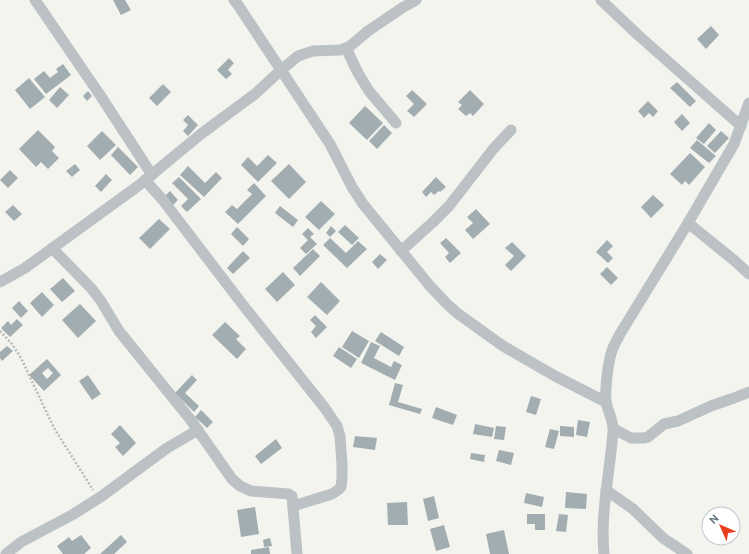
<svg xmlns="http://www.w3.org/2000/svg" width="749" height="554" font-family="Ubuntu,sans-serif">
	<rect width="100%" height="100%" fill="#f4f4ef"/>
	<g fill="#a2adb1" fill-rule="evenodd">
		<path d="M113 0H125L131 10 121 15Z"/>
		<path d="M711 26 719 35 706 49 697 39Z"/>
		<path d="M229 58 234 63 228 70 232 74 226 79 217 70Z"/>
		<path d="M63 64 71 75 46 94 34 79 44 71 50 78 58 72 56 69Z"/>
		<path d="M29 78 45 97 30 109 15 90Z"/>
		<path d="M677 82 696 101 690 107 670 88Z"/>
		<path d="M163 84 171 92 157 106 149 98Z"/>
		<path d="M60 87 69 95 57 108 49 100Z"/>
		<path d="M412 90 427 104 414 117 407 111 414 104 406 96Z"/>
		<path d="M470 90 484 104 473 116 470 113 466 116 458 109 462 105 458 102Z"/>
		<path d="M88 91 92 96 87 101 83 96Z"/>
		<path d="M648 101 658 111 653 117 649 113 644 118 638 111Z"/>
		<path d="M365 106 383 123 367 140 349 123Z"/>
		<path d="M682 114 690 123 682 131 674 122Z"/>
		<path d="M188 115 198 125 188 136 183 131 188 125 183 120Z"/>
		<path d="M709 123 716 130 704 144 696 138Z"/>
		<path d="M384 125 392 133 377 149 369 141Z"/>
		<path d="M38 130 55 147 52 151 59 158 48 169 41 162 36 167 19 149Z"/>
		<path d="M102 131 116 145 100 160 87 146Z"/>
		<path d="M721 131 729 138 715 153 707 146Z"/>
		<path d="M697 140 716 156 709 163 690 148Z"/>
		<path d="M118 147 138 167 130 175 111 155Z"/>
		<path d="M690 153 705 167 689 185 685 181 682 185 670 174Z"/>
		<path d="M268 155 277 163 258 182 241 165 248 157 257 166Z"/>
		<path d="M75 164 80 170 72 177 66 171Z"/>
		<path d="M289 164 306 182 289 199 271 181Z"/>
		<path d="M188 166 205 183 216 172 222 178 204 197 180 175Z"/>
		<path d="M10 170 18 178 8 188 0 180Z"/>
		<path d="M106 174 112 180 101 192 95 186Z"/>
		<path d="M179 177 201 199 187 212 181 206 188 199 172 183Z"/>
		<path d="M436 177 446 187 440 192 439 191 434 195 431 192 426 197 422 192Z"/>
		<path d="M254 183 266 196 238 224 225 212 232 205 237 209 252 194 247 190Z"/>
		<path d="M170 191 178 200 173 205 164 197Z"/>
		<path d="M653 195 664 205 651 218 641 207Z"/>
		<path d="M321 201 335 214 319 230 305 217Z"/>
		<path d="M13 205 22 214 14 221 5 212Z"/>
		<path d="M280 206 298 220 293 227 275 213Z"/>
		<path d="M476 209 490 224 473 239 465 230 473 223 467 217Z"/>
		<path d="M159 219 170 229 150 249 139 238Z"/>
		<path d="M345 225 359 238 352 245 338 232Z"/>
		<path d="M331 226 336 231 330 237 326 233Z"/>
		<path d="M237 227 249 239 243 246 231 234Z"/>
		<path d="M308 228 314 234 310 237 317 244 306 254 300 248 308 240 302 234Z"/>
		<path d="M330 238 346 253 358 241 367 249 347 268 323 245Z"/>
		<path d="M446 238 461 253 450 263 445 257 449 253 440 243Z"/>
		<path d="M607 240 613 246 607 252 613 258 608 263 596 252Z"/>
		<path d="M512 242 526 256 511 271 505 265 514 256 505 248Z"/>
		<path d="M313 249 320 256 300 276 293 268Z"/>
		<path d="M243 251 250 258 233 274 227 268Z"/>
		<path d="M380 254 387 260 378 269 372 262Z"/>
		<path d="M607 267 618 278 611 285 600 274Z"/>
		<path d="M283 272 295 285 277 302 265 289Z"/>
		<path d="M63 278 75 291 62 302 50 289Z"/>
		<path d="M321 282 340 301 327 315 307 297Z"/>
		<path d="M42 292 54 305 42 317 30 303Z"/>
		<path d="M19 301 28 311 21 318 12 308Z"/>
		<path d="M80 304 96 321 78 338 62 320Z"/>
		<path d="M315 315 327 327 316 338 311 332 316 326 310 320Z"/>
		<path d="M17 319 23 325 10 337 1 328 8 321 11 325Z"/>
		<path d="M225 322 240 336 236 339 246 349 237 359 212 335Z"/>
		<path d="M352 331 369 341 359 358 342 347Z"/>
		<path d="M381 332 404 347 399 356 375 341Z"/>
		<path d="M371 342 380 346 374 358 391 367 394 361 402 365 395 380 361 363Z"/>
		<path d="M7 346 13 351 2 361 0 358V352Z"/>
		<path d="M339 347 357 359 351 368 333 356Z"/>
		<path d="M47 359 61 375 44 391 29 375ZM48 368 53 373 47 379 42 373Z"/>
		<path d="M88 375 101 394 92 400 79 381Z"/>
		<path d="M192 375 197 380 185 393 199 406 194 412 175 393Z"/>
		<path d="M395 383 403 385 398 402 422 409 420 414 389 405Z"/>
		<path d="M531 396 541 399 536 415 526 412Z"/>
		<path d="M436 407 457 415 453 425 432 418Z"/>
		<path d="M201 410 213 422 207 428 195 417Z"/>
		<path d="M578 420 590 422 587 437 576 435Z"/>
		<path d="M475 424 494 428 492 437 473 434Z"/>
		<path d="M120 425 136 443 123 456 115 447 120 443 111 434Z"/>
		<path d="M496 426 506 427 504 440 494 439Z"/>
		<path d="M560 426 574 427V437L560 436Z"/>
		<path d="M550 429 559 431 554 449 545 447Z"/>
		<path d="M355 436 377 438 375 450 353 447Z"/>
		<path d="M276 439 282 448 261 464 255 456Z"/>
		<path d="M499 450 514 453 511 465 496 461Z"/>
		<path d="M471 453 485 455 484 462 470 459Z"/>
		<path d="M566 492 587 494 586 509 565 508Z"/>
		<path d="M526 493 544 497 542 507 524 503Z"/>
		<path d="M434 496 439 518 428 521 423 499Z"/>
		<path d="M407 502 408 525H388L387 503Z"/>
		<path d="M255 507 259 534 241 537 237 510Z"/>
		<path d="M527 514H545V530H535V524H527Z"/>
		<path d="M559 514 568 515 566 532 556 531Z"/>
		<path d="M444 525 450 547 436 551 430 529Z"/>
		<path d="M504 530 509 554H490L486 534Z"/>
		<path d="M81 535 91 548 84 554H63L57 546 69 537 72 541Z"/>
		<path d="M121 535 127 542 114 554H100Z"/>
		<path d="M270 538 272 546 264 547 263 540Z"/>
		<path d="M269 547 270 554H251V550Z"/>
	</g>
	<g fill="none" stroke-linecap="round" stroke-linejoin="round">
		<path stroke="#b6babc" stroke-width="2.5" stroke-dasharray="2 2" stroke-linecap="butt" d="M0 331 12 344 21 358 54 428 93 490"/>
		<g stroke="#bcc1c5" stroke-width="11">
			<path d="M35 0 100 95 152 175"/>
			<path d="M234 0 238 5 330 144 352 187 363 204 430 286 446 303 457 313 503 346 555 376 606 402"/>
			<path d="M601 0 638 35 741 126"/>
			<path d="M346 48 358 73 369 91 396 123"/>
			<path d="M145 180 162 199 243 305 324 407 337 426 340 436 342 464V478L341 487 338 490 332 494 293 506"/>
			<path d="M688 223 735 261 749 274"/>
			<path d="M52 248 91 288 101 301 119 331 190 419 232 479 240 486 251 491 289 494 292 496 297 554"/>
			<path d="M401 251 432 223 449 206 494 148 511 130"/>
			<path d="M0 282 25 268 138 186 201 134 255 94 281 70 298 56 313 51 340 50 349 47 368 31 402 8 416 0"/>
			<path d="M614 429 631 438H643L648 437 664 424 678 421 711 406 734 398 749 392"/>
			<path d="M606 490 633 509 663 538 687 554"/>
			<path d="M6 554 21 542 72 515 102 496 167 448 198 430"/>
			<path d="M604 554C600 514 610 472 613 432 614 421 608 412 606 402 605 389 608 359 613 348 615 343 618 338 620 334L688 223 734 144 749 103"/>
		</g>
	</g>
	<g transform="translate(721 526) rotate(315)"><circle r="19" fill="#ffffff" stroke="#c0c8cd"/>
	<path d="M0-3L7 15L0 10L-7 15Z" fill="#e93e1b"/>
	<text y="-6" font-size="11" font-weight="bold" text-anchor="middle" fill="#627682">N</text>
	</g>
</svg>
